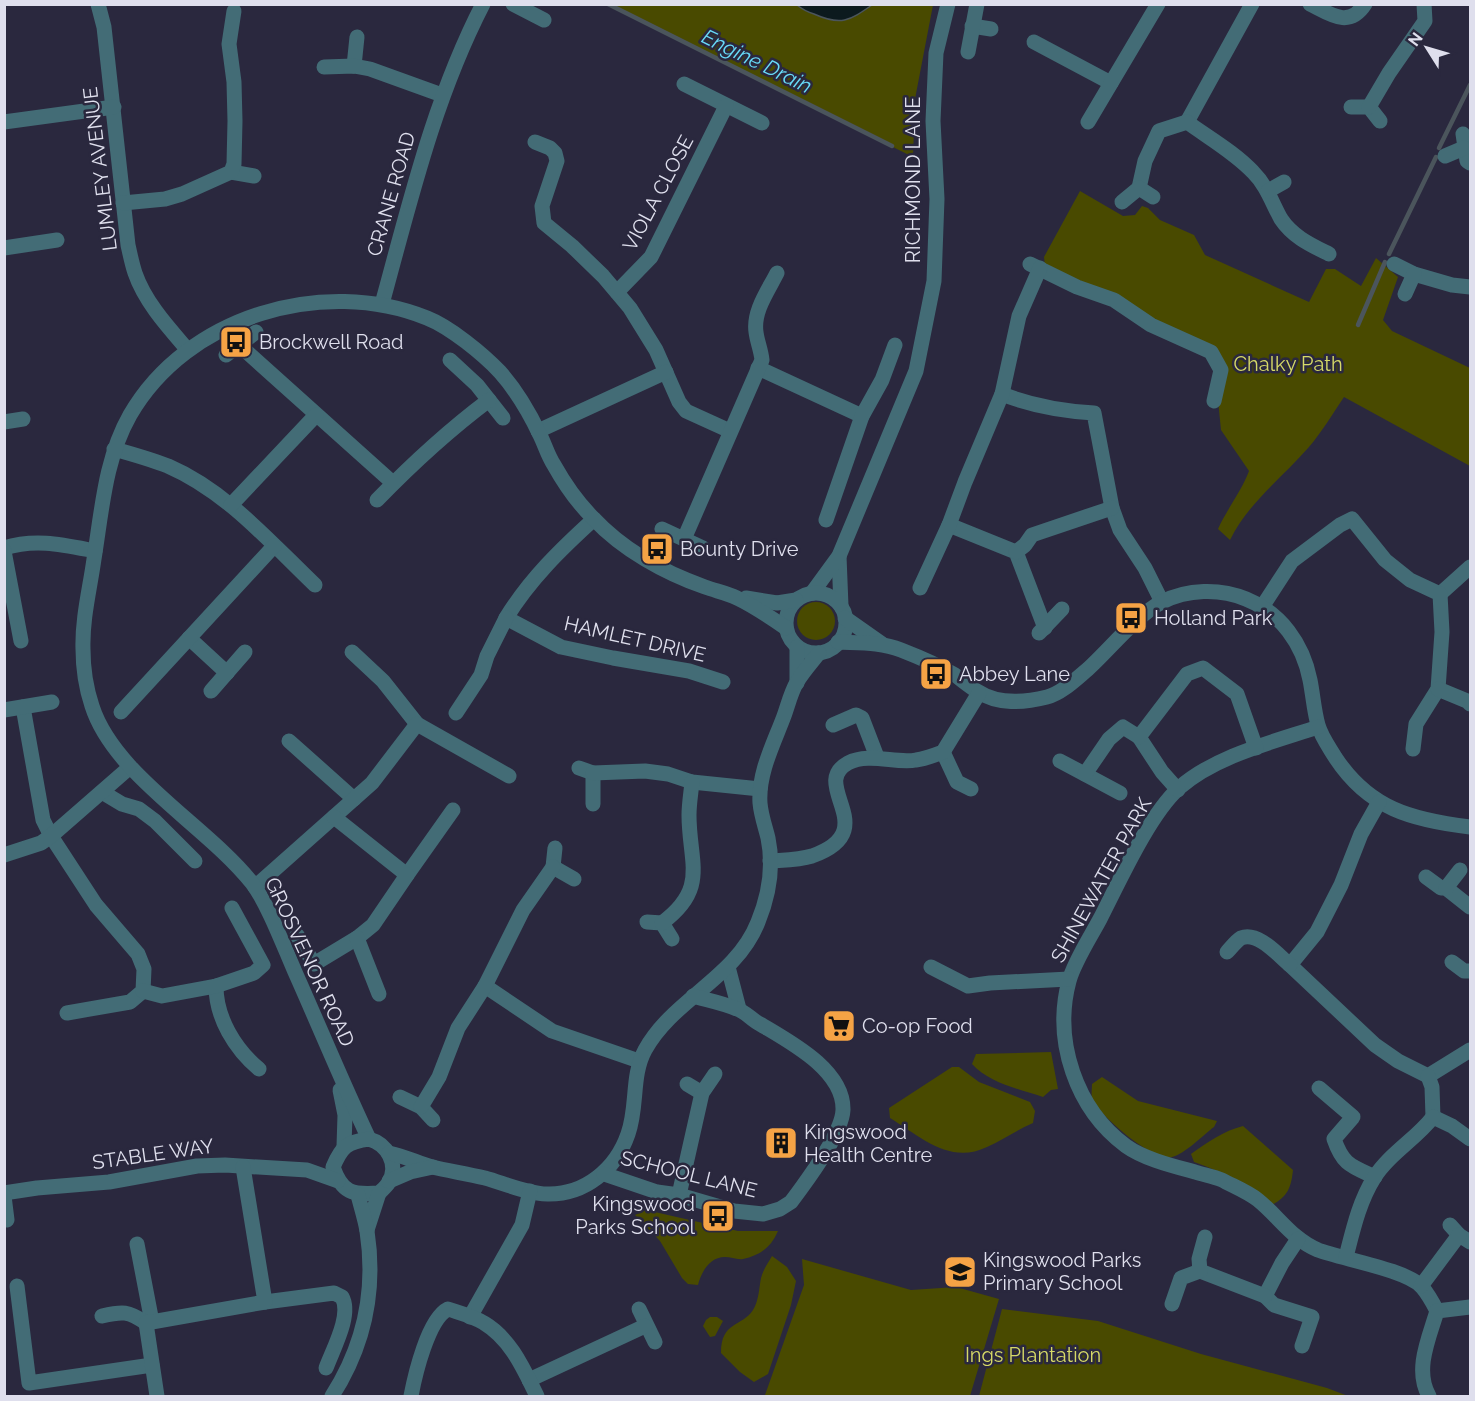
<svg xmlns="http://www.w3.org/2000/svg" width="1475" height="1401" font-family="Raleway,sans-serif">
	<rect width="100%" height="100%" fill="#2a283e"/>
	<g fill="#494a00">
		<path d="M608 5H933L915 99 913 157Z"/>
		<path d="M1080 191 1123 216 1135 215 1142 206 1148 208 1160 220 1194 235 1205 255 1309 302 1326 269H1335L1361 286 1376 258 1398 277 1383 320 1392 331 1470 368V466L1344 397C1333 413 1322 432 1309 447 1282 478 1248 503 1230 540L1218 529C1227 509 1241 492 1249 471L1221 430 1213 350 1045 266 1044 257Z"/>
		<circle cx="816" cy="621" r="19"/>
		<path d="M1051 1052 1058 1089 1051 1090 1043 1097C1019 1089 989 1083 972 1064L976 1054Z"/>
		<path d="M952 1067H959L979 1082 1030 1102 1035 1111 1033 1123C1017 1130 1003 1140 987 1147 950 1165 921 1137 890 1118L889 1108Z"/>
		<path d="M1102 1077 1138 1101 1217 1121 1214 1127C1203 1135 1185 1154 1172 1157 1155 1163 1098 1115 1092 1098 1091 1094 1092 1088 1092 1084Z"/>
		<path d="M1243 1126 1293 1170C1291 1188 1288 1196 1272 1205 1243 1180 1229 1175 1194 1162L1191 1154C1208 1142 1223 1131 1243 1126Z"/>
		<path d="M646 1210 738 1231H778C771 1247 761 1255 743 1259 737 1260 731 1257 725 1257 709 1257 701 1273 698 1285L688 1284 682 1278 660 1241 635 1215Z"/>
		<path d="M772 1256 787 1267 796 1281 791 1305 768 1374 754 1382 740 1372 721 1353C721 1321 742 1327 753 1310 759 1300 759 1288 761 1278 763 1270 768 1263 772 1256Z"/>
		<path d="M802 1259 911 1290 956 1287 999 1299 970 1396 765 1395 804 1285Z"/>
		<path d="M1002 1309 1098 1321 1201 1354 1327 1388 1348 1396H979Z"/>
		<path d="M710 1317H717L723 1321 715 1336 710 1337 703 1326 706 1320Z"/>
	</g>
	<path fill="#0c1a1e" stroke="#4b555c" stroke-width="1.5" d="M797 5H872C849 21 841 26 814 14 807 12 802 9 797 5Z"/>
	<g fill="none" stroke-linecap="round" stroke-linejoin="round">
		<g stroke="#4b555c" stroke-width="4.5">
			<path d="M608 4 892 146"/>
			<path d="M1439 148 1470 85"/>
			<path d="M1389 254 1436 157"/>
			<path d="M1358 325 1385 262"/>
		</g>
		<g stroke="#436c76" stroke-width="15">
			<path d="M98 4 104 27 128 245C130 254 132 264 135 273 145 302 168 327 187 349"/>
			<path d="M513 4 544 20"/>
			<path d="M1310 4C1330 14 1349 29 1365 4"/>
			<path d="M972 26 991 29"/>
			<path d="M1034 42 1111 83"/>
			<path d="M968 52 977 4"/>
			<path d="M354 66 357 37"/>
			<path d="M324 67 354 66 370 69 442 95"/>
			<path d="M684 84 762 123"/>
			<path d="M1351 107H1369L1380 121"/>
			<path d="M1369 107 1389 73 1425 21 1424 4"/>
			<path d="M4 122 114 107"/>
			<path d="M1088 122 1158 4"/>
			<path d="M1187 122 1252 4"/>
			<path d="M1463 134 1467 161 1470 163"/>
			<path d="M535 142 550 148 555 153 557 161 542 206 544 223 572 246 603 276 630 308 656 350 679 402 686 411 730 431"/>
			<path d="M1445 156 1464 148"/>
			<path d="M231 172 254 176"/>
			<path d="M1139 188 1145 161 1159 131 1187 122C1209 138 1234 152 1253 172 1267 186 1272 203 1281 219 1293 237 1311 245 1329 254"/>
			<path d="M1268 191 1284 182"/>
			<path d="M1122 202 1139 188 1153 197"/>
			<path d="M123 203 165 199 182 194 231 172 234 164 235 121 234 82 229 44 234 11"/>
			<path d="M4 248 57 240"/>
			<path d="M1030 264 1077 287 1114 300 1151 325 1211 352 1221 370 1214 401"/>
			<path d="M1394 264 1414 274 1452 285 1470 287"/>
			<path d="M617 292 651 257 726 106"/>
			<path d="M1405 294 1414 274"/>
			<path d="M382 304C410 202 434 99 483 4"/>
			<path d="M238 344 393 483"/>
			<path d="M226 355 256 332"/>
			<path d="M450 360 477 385 503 418"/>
			<path d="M758 368 862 416"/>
			<path d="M1002 394C1032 406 1062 411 1094 413L1112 508 1120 530 1145 568 1162 602"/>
			<path d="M4 422 23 419"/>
			<path d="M538 431 666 372"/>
			<path d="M114 449C132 454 150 459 168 466 226 491 270 542 315 585"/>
			<path d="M377 500C412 464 449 430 489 400"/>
			<path d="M231 505 316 415"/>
			<path d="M594 519C561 549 530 579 506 618L561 647 613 658 689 671 723 682"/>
			<path d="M826 520 862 416 882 380 895 345"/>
			<path d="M949 525 1016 552 1045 628"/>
			<path d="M662 529 703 548"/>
			<path d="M684 539 762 360C761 350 757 341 756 332 753 311 768 291 777 273"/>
			<path d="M4 548C36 538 64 545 95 551"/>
			<path d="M4 551 21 641"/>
			<path d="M1016 552 1025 545 1032 535 1112 508"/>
			<path d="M839 556 841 606"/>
			<path d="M920 588 949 525 965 482 1002 394 1019 316 1040 268"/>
			<path d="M812 593 839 556 916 371 934 281 937 199 933 121 936 53 948 4"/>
			<circle cx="816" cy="623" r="30"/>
			<path d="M1440 594 1470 567"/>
			<path d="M746 598 777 603 796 600"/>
			<path d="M1262 607 1292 561 1340 525 1352 519 1385 560 1410 580 1440 594 1442 632 1438 689 1416 724 1413 749"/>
			<path d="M845 618 882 644"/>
			<path d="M1039 633 1062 609"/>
			<path d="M189 638 227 673"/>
			<path d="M838 642C860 643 881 642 901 650 919 657 938 665 955 675 962 680 969 686 977 691 998 705 1023 703 1047 697 1062 693 1076 679 1088 669 1109 650 1138 614 1162 602 1187 589 1220 588 1246 599 1281 613 1303 644 1310 680 1313 695 1314 711 1318 725 1321 736 1329 747 1335 757 1369 809 1412 820 1470 827"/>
			<path d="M352 652 383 681 417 724"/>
			<path d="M797 683V647"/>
			<path d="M1438 689 1467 701 1470 704"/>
			<path d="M211 691 245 652"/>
			<path d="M23 707 43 820 51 836 96 905 138 954 144 969 143 991 130 1002 67 1013"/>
			<path d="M4 710 52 702"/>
			<path d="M121 712 274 546"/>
			<path d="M456 713 481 675 487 656 506 618"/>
			<path d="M833 725 856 715 862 718 877 757"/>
			<path d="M1318 727C1273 742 1215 756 1179 788 1149 815 1119 882 1100 919 1091 936 1074 962 1069 981 1053 1041 1076 1109 1126 1146 1144 1159 1173 1166 1195 1172 1204 1175 1213 1176 1222 1180 1233 1186 1248 1192 1258 1200 1279 1217 1292 1239 1318 1250 1342 1259 1407 1270 1422 1287 1428 1294 1433 1303 1437 1311"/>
			<path d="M1139 737 1162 772 1178 790"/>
			<path d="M289 741 354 799"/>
			<path d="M943 752 957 782 971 789"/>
			<path d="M1060 761 1120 793"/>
			<path d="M579 768 593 773V804"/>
			<path d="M593 773 645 771 668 774 692 782 760 789"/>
			<path d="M1085 774 1109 739 1123 727 1139 737 1187 674 1203 668 1237 694 1256 748"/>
			<path d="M102 792 122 804 139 809 155 821 195 861"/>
			<path d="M1379 802 1361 834 1341 885 1317 932 1290 965 1375 1045 1398 1061 1428 1076 1470 1050"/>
			<path d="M555 848 553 867 574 879"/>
			<path d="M4 855 41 843 51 836 130 767"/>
			<path d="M770 861C783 860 799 860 812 856 885 830 808 785 848 763 869 752 896 764 916 760 925 759 935 755 943 752L979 693"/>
			<path d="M407 875 453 810"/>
			<path d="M1426 877 1441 888H1446L1470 907"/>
			<path d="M255 887 372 783 417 724 509 776"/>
			<path d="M1446 888 1460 870"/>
			<path d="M647 922 662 923 672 939"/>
			<path d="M662 923C709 888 689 863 689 815 689 804 691 793 692 782"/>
			<path d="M297 935 314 964 357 938 373 925 407 875 334 817"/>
			<path d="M357 938 379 994"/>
			<path d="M1227 952C1231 948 1236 941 1241 938 1258 931 1278 955 1290 965"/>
			<path d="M1452 962 1464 971H1470"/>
			<path d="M728 967 739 1009"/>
			<path d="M931 967 968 986 990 983 1069 979"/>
			<path d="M216 986C216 1018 235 1049 259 1069"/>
			<path d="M485 986 552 1031 639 1061"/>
			<path d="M143 991 162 996 216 986 254 973 263 965 232 908"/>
			<path d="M1428 1076 1432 1087 1433 1117"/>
			<path d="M687 1084 702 1093"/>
			<path d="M1319 1088 1353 1117 1334 1139C1343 1165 1351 1166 1375 1177"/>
			<path d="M340 1090 345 1115 344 1146"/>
			<path d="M400 1097 421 1107 433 1120"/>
			<path d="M421 1107 439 1077 458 1028 485 986 523 910 553 867"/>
			<path d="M1433 1117 1452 1126 1470 1139"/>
			<path d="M369 1139C343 1084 320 1028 295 972 284 947 268 904 252 883 207 826 114 775 92 706 86 688 83 668 83 649 82 619 90 588 94 559 102 510 105 459 130 415 187 316 323 276 427 318 450 327 483 354 500 372 516 390 530 414 540 435 545 445 548 456 554 465 564 483 578 503 593 518 623 550 665 573 705 587 716 591 727 593 737 598 754 606 770 617 786 628"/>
			<path d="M369 1139C387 1144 399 1164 389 1182 387 1186 382 1190 379 1193 352 1195 342 1193 333 1167 342 1146 347 1142 369 1139Z"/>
			<path d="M389 1153C404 1156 418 1163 432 1167 450 1171 468 1174 485 1178 503 1183 529 1194 547 1194 585 1195 616 1169 628 1134 638 1106 631 1076 645 1050 673 999 736 978 758 922 769 895 774 867 768 838 765 826 761 815 760 803 758 773 774 743 784 716 788 705 791 692 797 682 803 672 812 662 819 653"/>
			<path d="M604 1174 657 1192 679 1195 734 1211 763 1214 780 1209 791 1202C806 1182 842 1134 843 1110 844 1070 790 1042 760 1024 752 1020 746 1012 737 1009 723 1003 707 1000 693 996"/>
			<path d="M389 1181 410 1172 433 1167"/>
			<path d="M4 1193 37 1188 109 1182 197 1166 225 1165 307 1170 338 1181"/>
			<path d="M679 1195 702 1093 715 1074"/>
			<path d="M4 1196 7 1220"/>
			<path d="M1450 1225 1459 1235 1470 1242"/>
			<path d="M367 1230 379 1193"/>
			<path d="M1298 1239 1282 1263 1265 1296 1274 1305 1312 1317 1302 1346"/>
			<path d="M137 1244 152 1322"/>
			<path d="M1346 1257C1353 1230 1359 1202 1374 1178 1389 1154 1416 1139 1433 1117"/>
			<path d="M1200 1271 1265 1296"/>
			<path d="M17 1286 29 1383 152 1365"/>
			<path d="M1421 1286 1459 1235"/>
			<path d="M265 1302 334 1293 342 1297C352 1315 333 1349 326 1368"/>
			<path d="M1172 1304 1181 1278 1200 1271 1199 1259 1205 1237"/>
			<path d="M639 1309 655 1342"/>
			<path d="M102 1316C123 1311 128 1311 146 1323"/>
			<path d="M470 1317 522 1225 530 1191"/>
			<path d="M529 1380 645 1326"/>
			<path d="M157 1396 146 1323 265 1302 243 1167"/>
			<path d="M332 1396C364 1346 376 1290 367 1231 365 1219 361 1207 358 1195"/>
			<path d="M411 1396C415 1375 428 1319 448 1309 460 1313 473 1316 484 1323 511 1339 524 1370 537 1396"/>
			<path d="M1429 1396C1414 1370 1429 1338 1437 1311L1470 1307"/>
		</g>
	</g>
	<defs>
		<symbol id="bus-square" viewBox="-11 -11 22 22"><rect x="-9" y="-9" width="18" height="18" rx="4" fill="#f5a345" stroke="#2a283e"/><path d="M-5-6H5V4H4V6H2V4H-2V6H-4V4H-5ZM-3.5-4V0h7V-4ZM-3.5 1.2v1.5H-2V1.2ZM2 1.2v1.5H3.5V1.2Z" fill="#111"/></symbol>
		<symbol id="supermarket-square" viewBox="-11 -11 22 22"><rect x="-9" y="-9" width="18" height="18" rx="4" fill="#f5a345" stroke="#2a283e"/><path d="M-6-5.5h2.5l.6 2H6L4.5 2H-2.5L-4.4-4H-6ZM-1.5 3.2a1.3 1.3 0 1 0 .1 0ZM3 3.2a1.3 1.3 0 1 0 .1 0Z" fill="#111"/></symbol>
		<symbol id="building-square" viewBox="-11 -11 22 22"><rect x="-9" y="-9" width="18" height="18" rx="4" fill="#f5a345" stroke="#2a283e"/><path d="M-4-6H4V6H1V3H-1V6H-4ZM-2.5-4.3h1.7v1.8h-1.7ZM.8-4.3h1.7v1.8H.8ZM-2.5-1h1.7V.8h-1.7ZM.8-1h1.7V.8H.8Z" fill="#111"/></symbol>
		<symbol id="school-square" viewBox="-11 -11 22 22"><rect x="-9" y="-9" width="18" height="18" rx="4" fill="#f5a345" stroke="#2a283e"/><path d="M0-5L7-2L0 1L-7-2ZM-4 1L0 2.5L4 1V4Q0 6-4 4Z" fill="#111"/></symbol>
	</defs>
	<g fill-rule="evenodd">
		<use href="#bus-square" x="217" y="323" width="38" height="38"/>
		<use href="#bus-square" x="638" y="530" width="38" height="38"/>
		<use href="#bus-square" x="1112" y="599" width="38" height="38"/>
		<use href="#bus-square" x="917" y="655" width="38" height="38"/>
		<use href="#supermarket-square" x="820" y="1007" width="38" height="38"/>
		<use href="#building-square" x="762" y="1124" width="38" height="38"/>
		<use href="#bus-square" x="699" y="1197" width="38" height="38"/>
		<use href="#school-square" x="941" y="1253" width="38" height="38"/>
	</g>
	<g text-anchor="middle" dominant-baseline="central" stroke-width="5" stroke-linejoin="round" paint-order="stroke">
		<g font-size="20" fill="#dfdfed" stroke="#2a283e">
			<text transform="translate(100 169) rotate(-97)">LUMLEY AVENUE</text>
			<text transform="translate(913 180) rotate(-90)">RICHMOND LANE</text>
			<text transform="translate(658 193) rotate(-62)">VIOLA CLOSE</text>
			<text transform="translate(391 194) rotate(-74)">CRANE ROAD</text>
			<text transform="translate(635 639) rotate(13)">HAMLET DRIVE</text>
			<text transform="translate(1101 880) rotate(-61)">SHINEWATER PARK</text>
			<text transform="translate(310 962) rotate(65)">GROSVENOR ROAD</text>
			<text transform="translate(153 1154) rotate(-8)">STABLE WAY</text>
			<text transform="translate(689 1174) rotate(14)">SCHOOL LANE</text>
		</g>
		<g font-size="20" fill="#dfdfed" stroke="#2a283e" text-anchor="start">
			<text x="259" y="342">Brockwell Road</text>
			<text x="680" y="549">Bounty Drive</text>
			<text x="1154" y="618">Holland Park</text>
			<text x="959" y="674">Abbey Lane</text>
			<text x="862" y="1026">Co-op Food</text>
			<text x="804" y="1132">Kingswood<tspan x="804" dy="23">Health Centre</tspan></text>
			<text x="695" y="1204" text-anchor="end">Kingswood<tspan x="695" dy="23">Parks School</tspan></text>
			<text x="983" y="1260">Kingswood Parks<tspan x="983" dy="23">Primary School</tspan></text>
		</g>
		<g font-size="20" fill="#d6d967" stroke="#2a283e">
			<text x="1288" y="364">Chalky Path</text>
			<text x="1033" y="1355">Ings Plantation</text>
		</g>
		<g font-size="21" font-style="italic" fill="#68daf7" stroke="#2a283e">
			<text transform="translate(757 61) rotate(26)">Engine Drain</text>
		</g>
	</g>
	<rect width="1475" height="1401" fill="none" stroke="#dfdfed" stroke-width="12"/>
	<g transform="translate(1427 48) rotate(307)" stroke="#2a283e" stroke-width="4.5" paint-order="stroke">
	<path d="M0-4.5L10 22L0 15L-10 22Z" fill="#dfdfed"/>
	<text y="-9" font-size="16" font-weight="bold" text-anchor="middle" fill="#dfdfed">N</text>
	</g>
</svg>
